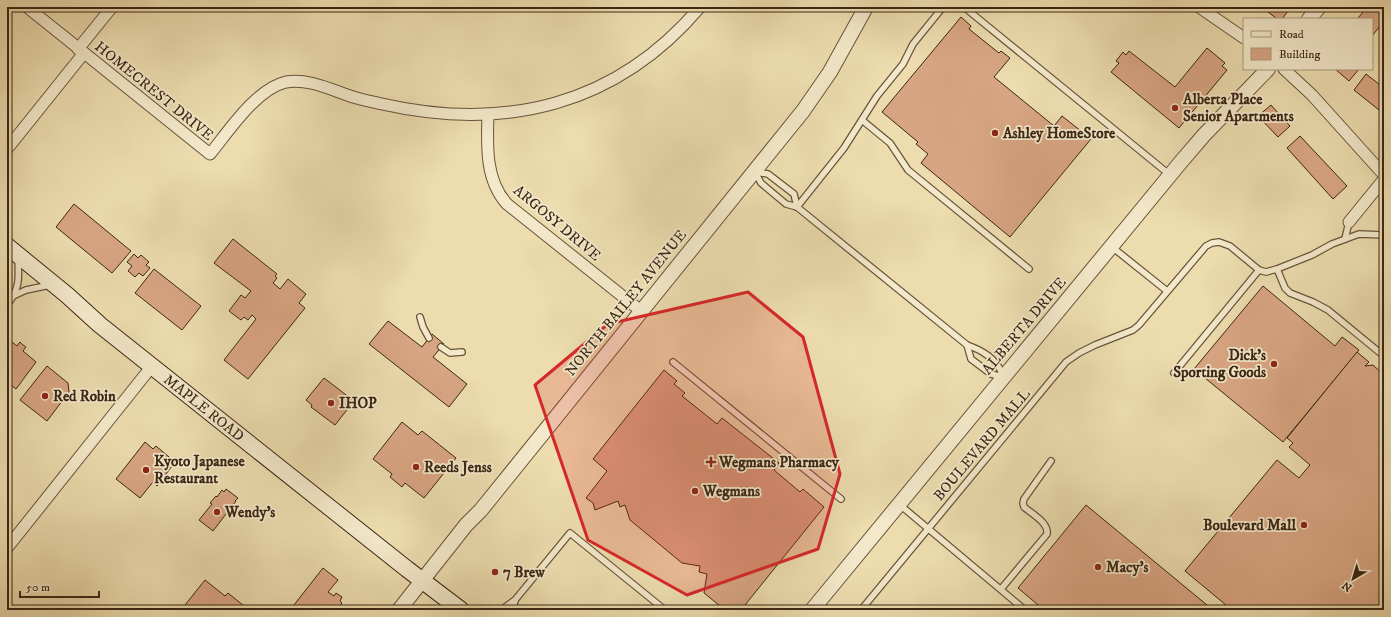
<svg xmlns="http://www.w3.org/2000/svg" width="1391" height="617" font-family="'IM FELL DW Pica',serif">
	<rect width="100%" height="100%" fill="#ecdcae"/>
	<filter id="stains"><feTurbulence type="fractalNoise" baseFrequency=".005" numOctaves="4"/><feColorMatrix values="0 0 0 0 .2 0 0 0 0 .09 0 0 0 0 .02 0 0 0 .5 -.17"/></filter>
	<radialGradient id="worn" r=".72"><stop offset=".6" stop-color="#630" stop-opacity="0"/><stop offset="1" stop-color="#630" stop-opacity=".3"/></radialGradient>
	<g fill="#d8a582" stroke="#3b2615">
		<path d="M1262 7H1291L1282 19H1277Z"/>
		<path d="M1371 7H1384V21L1372 36V19H1357L1365 10 1367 12Z"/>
		<path d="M961 17 971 26 969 29 999 53 1001 51 1010 58 994 77 1054 126 1062 116 1091 139 1010 237 921 163 928 154 916 144 918 142 882 112Z"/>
		<path d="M1207 48 1225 63 1222 66 1227 70 1179 128 1111 72 1119 63 1116 61 1123 52 1126 55 1129 51 1175 87Z"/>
		<path d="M1335 69H1359L1349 81Z"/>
		<path d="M1366 74 1384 88V114L1354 90Z"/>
		<path d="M1271 105 1290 126 1278 137 1258 116Z"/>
		<path d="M1300 136 1347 186 1333 199 1287 148Z"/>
		<path d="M74 204 131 251 112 273 56 227Z"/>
		<path d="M233 239 277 274 275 276 277 278 273 283 280 289 288 279 306 294 299 303 305 308 248 379 224 360 256 319 252 315 248 320 244 317 241 320 229 311 241 295 245 298 251 291 214 263Z"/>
		<path d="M134 254 138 258 141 255 149 262 146 265 150 268 143 276 139 273 135 277 128 271 132 266 127 262Z"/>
		<path d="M154 269 201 306 182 330 135 293Z"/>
		<path d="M1263 286 1335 346 1342 337 1359 350 1283 442 1194 369Z"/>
		<path d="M388 321 422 347 432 334 444 344 433 357 467 384 449 407 369 344Z"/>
		<path d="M7 338 17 346 20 342 23 345 26 347 23 351 36 362 16 389 7 382Z"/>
		<path d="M1357 352 1369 362 1365 366 1373 365 1384 375V610H1232L1185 571 1277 460 1299 478 1310 465 1289 447 1293 443 1287 438Z"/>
		<path d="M47 366 68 383 69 392 47 421 20 400Z"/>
		<path d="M664 370 677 381 674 384 685 393 682 396 717 424 722 418 779 463 774 470 800 492 803 489 824 507 741 610H725L704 593 707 574 699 572 700 566 682 563 630 520 625 505 620 507 618 501 595 510 593 503 586 498 607 471 593 459Z"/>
		<path d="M324 378 354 401 335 425 311 407 312 405 306 400Z"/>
		<path d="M402 422 418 435 422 431 456 458 424 498 405 483 402 487 390 477 392 474 373 459Z"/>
		<path d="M145 442 153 449 156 446 175 462 157 486 153 482 140 498 116 479Z"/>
		<path d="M226 489 238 498 235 501H236L213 531 199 520 212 504 210 503 216 496 217 497 222 490 224 492Z"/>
		<path d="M1086 505 1213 610H1044L1018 588Z"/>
		<path d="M323 568 338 580 328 592 334 596 336 593 342 597 340 601 342 603 337 610H290Z"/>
		<path d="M205 580 225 596 228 593 249 610H181Z"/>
	</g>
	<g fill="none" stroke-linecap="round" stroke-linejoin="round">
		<defs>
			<g id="service">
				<path d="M964 7 1170 175"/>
				<path d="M862 120 890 143 908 170 1029 269"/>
				<path d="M755 172 761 183 786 204 797 207 967 345C984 351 996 359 1003 375"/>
				<path d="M755 172 768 174 794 194 797 207"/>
				<path d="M797 207 844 148 877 96 903 64 913 44 943 7"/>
				<path d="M1345 239 1349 222"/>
				<path d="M1112 247 1167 291"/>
				<path d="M7 260 13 252"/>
				<path d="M1277 269 1285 288 1290 293 1313 302 1328 310 1384 356"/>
				<path d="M15 295 26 290 50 285"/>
				<path d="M7 305C20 289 19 278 18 259"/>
				<path d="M420 317 423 327 429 338"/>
				<path d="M967 345 971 359 991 374 1003 377"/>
				<path d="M441 347 450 353 462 352"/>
				<path d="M673 362 841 499"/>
				<path d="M1174 373 1259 270"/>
				<path d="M900 505 1025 610"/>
				<path d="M1001 589 1047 534C1049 523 1032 514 1024 507L1023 503 1024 499 1051 461"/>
				<path d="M501 610 515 600 570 533 665 610"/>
				<path d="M512 610 515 601"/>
				<path d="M861 610 1066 362 1079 353 1095 345 1133 330 1139 325 1206 246 1212 243 1219 242 1230 246 1259 270 1266 272 1277 269 1312 255 1332 244 1359 234 1384 235"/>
			</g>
			<g id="minor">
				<path d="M27 7 210 154C229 131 256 89 286 82 308 78 332 90 353 97 363 100 373 102 382 104 506 132 617 105 700 7"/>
				<path d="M1199 7 1244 38"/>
				<path d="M78 49 112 7"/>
				<path d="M1284 69 1312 95 1384 175"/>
				<path d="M488 114C487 145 485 180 507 204L641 311"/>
				<path d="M7 149 84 53"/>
				<path d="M1349 222 1384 179"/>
				<path d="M7 548 152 366"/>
			</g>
			<g id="tertiary">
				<path d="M1309 19 1319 7"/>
				<path d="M399 610 466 525 481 510 803 111 830 72 866 7"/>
				<path d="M812 610 1180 163 1204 135 1268 69"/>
			</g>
			<g id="secondary">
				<path id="s1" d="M7 246 67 295 100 325 407 569 461 610"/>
			</g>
		</defs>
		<use href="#service" stroke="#67543b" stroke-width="8"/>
		<use href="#minor" stroke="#67543b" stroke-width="13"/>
		<use href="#tertiary" stroke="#67543b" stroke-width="16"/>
		<use href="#secondary" stroke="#3b2615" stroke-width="18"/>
		<use href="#service" stroke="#f3e8ca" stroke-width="5.5"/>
		<use href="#minor" stroke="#f3e8ca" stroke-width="11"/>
		<use href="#tertiary" stroke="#f3e8ca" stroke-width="14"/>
		<use href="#secondary" stroke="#f3e8ca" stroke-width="16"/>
	</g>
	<path fill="#d62828" fill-opacity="0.2" stroke="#d62828" stroke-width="3" stroke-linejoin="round" d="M748 292 803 337 840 474 818 549 687 595 588 540 535 385 608 324Z"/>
	<g fill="#8f2418" stroke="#f3e8ca" stroke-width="1.5">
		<circle cx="1175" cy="108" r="4"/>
		<circle cx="995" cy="133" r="4"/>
		<circle cx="1274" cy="364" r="4"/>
		<circle cx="45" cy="396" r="4"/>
		<circle cx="331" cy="403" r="4"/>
		<path d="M709 456h4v4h4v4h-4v4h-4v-4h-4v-4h4z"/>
		<circle cx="416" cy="467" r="4"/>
		<circle cx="146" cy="470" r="4"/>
		<circle cx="695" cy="491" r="4"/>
		<circle cx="217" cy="512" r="4"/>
		<circle cx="1304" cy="525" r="4"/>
		<circle cx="1098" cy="567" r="4"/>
		<circle cx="495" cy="572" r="4"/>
	</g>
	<g text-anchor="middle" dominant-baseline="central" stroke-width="3.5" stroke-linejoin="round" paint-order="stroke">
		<g font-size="15" fill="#3b2615" stroke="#f3e8ca">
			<text transform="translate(154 91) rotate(39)">HOMECREST DRIVE</text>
			<text transform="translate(557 223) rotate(40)">ARGOSY DRIVE</text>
			<text transform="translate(626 303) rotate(-51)">NORTH BAILEY AVENUE</text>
			<text transform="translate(1024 326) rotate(-50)">ALBERTA DRIVE</text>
			<text stroke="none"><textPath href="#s1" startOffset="255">MAPLE ROAD</textPath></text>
			<text transform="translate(982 445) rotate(-50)">BOULEVARD MALL</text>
		</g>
		<g font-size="15" font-weight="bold" fill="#3b2615" stroke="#f3e8ca" text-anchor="start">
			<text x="1183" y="99">Alberta Place<tspan x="1183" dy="17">Senior Apartments</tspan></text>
			<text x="1003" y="133">Ashley HomeStore</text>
			<text x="1266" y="355" text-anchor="end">Dick's<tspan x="1266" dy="17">Sporting Goods</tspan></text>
			<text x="53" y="396">Red Robin</text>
			<text x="339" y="403">IHOP</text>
			<text x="154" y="461">Kyoto Japanese<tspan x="154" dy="17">Restaurant</tspan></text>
			<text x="719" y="462">Wegmans Pharmacy</text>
			<text x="424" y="467">Reeds Jenss</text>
			<text x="703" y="491">Wegmans</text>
			<text x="225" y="512">Wendy's</text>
			<text x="1296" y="525" text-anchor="end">Boulevard Mall</text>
			<text x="1106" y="567">Macy's</text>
			<text x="503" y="572">7 Brew</text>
		</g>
	</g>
	<rect width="1391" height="617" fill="none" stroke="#ecdcae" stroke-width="24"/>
	<rect x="8" y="8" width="1375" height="601" fill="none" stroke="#3b2615" stroke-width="2"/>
	<rect x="12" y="12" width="1367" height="593" fill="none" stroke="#3b2615"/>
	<rect x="1243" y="18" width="130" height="52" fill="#f3e8ca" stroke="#a99a82"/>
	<rect x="1251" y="31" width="20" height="6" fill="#f3e8ca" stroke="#a99a82"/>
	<text x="1279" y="38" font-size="12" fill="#3b2615">Road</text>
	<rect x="1251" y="48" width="20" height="12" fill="#d8a582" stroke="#a99a82"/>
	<text x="1279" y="58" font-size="12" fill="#3b2615">Building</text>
	<g transform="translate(1353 579) rotate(218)" stroke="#f3e8ca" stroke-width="3" paint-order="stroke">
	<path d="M0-3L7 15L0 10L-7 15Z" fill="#3b2615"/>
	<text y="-6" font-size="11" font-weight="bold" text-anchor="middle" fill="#3b2615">N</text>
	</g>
	<path d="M20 591v6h79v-6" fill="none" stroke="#3b2615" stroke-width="2"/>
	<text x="26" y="591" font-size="12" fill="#3b2615" stroke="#f3e8ca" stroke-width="3" paint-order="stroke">50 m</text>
	<rect width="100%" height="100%" filter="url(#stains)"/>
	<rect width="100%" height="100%" fill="url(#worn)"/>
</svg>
